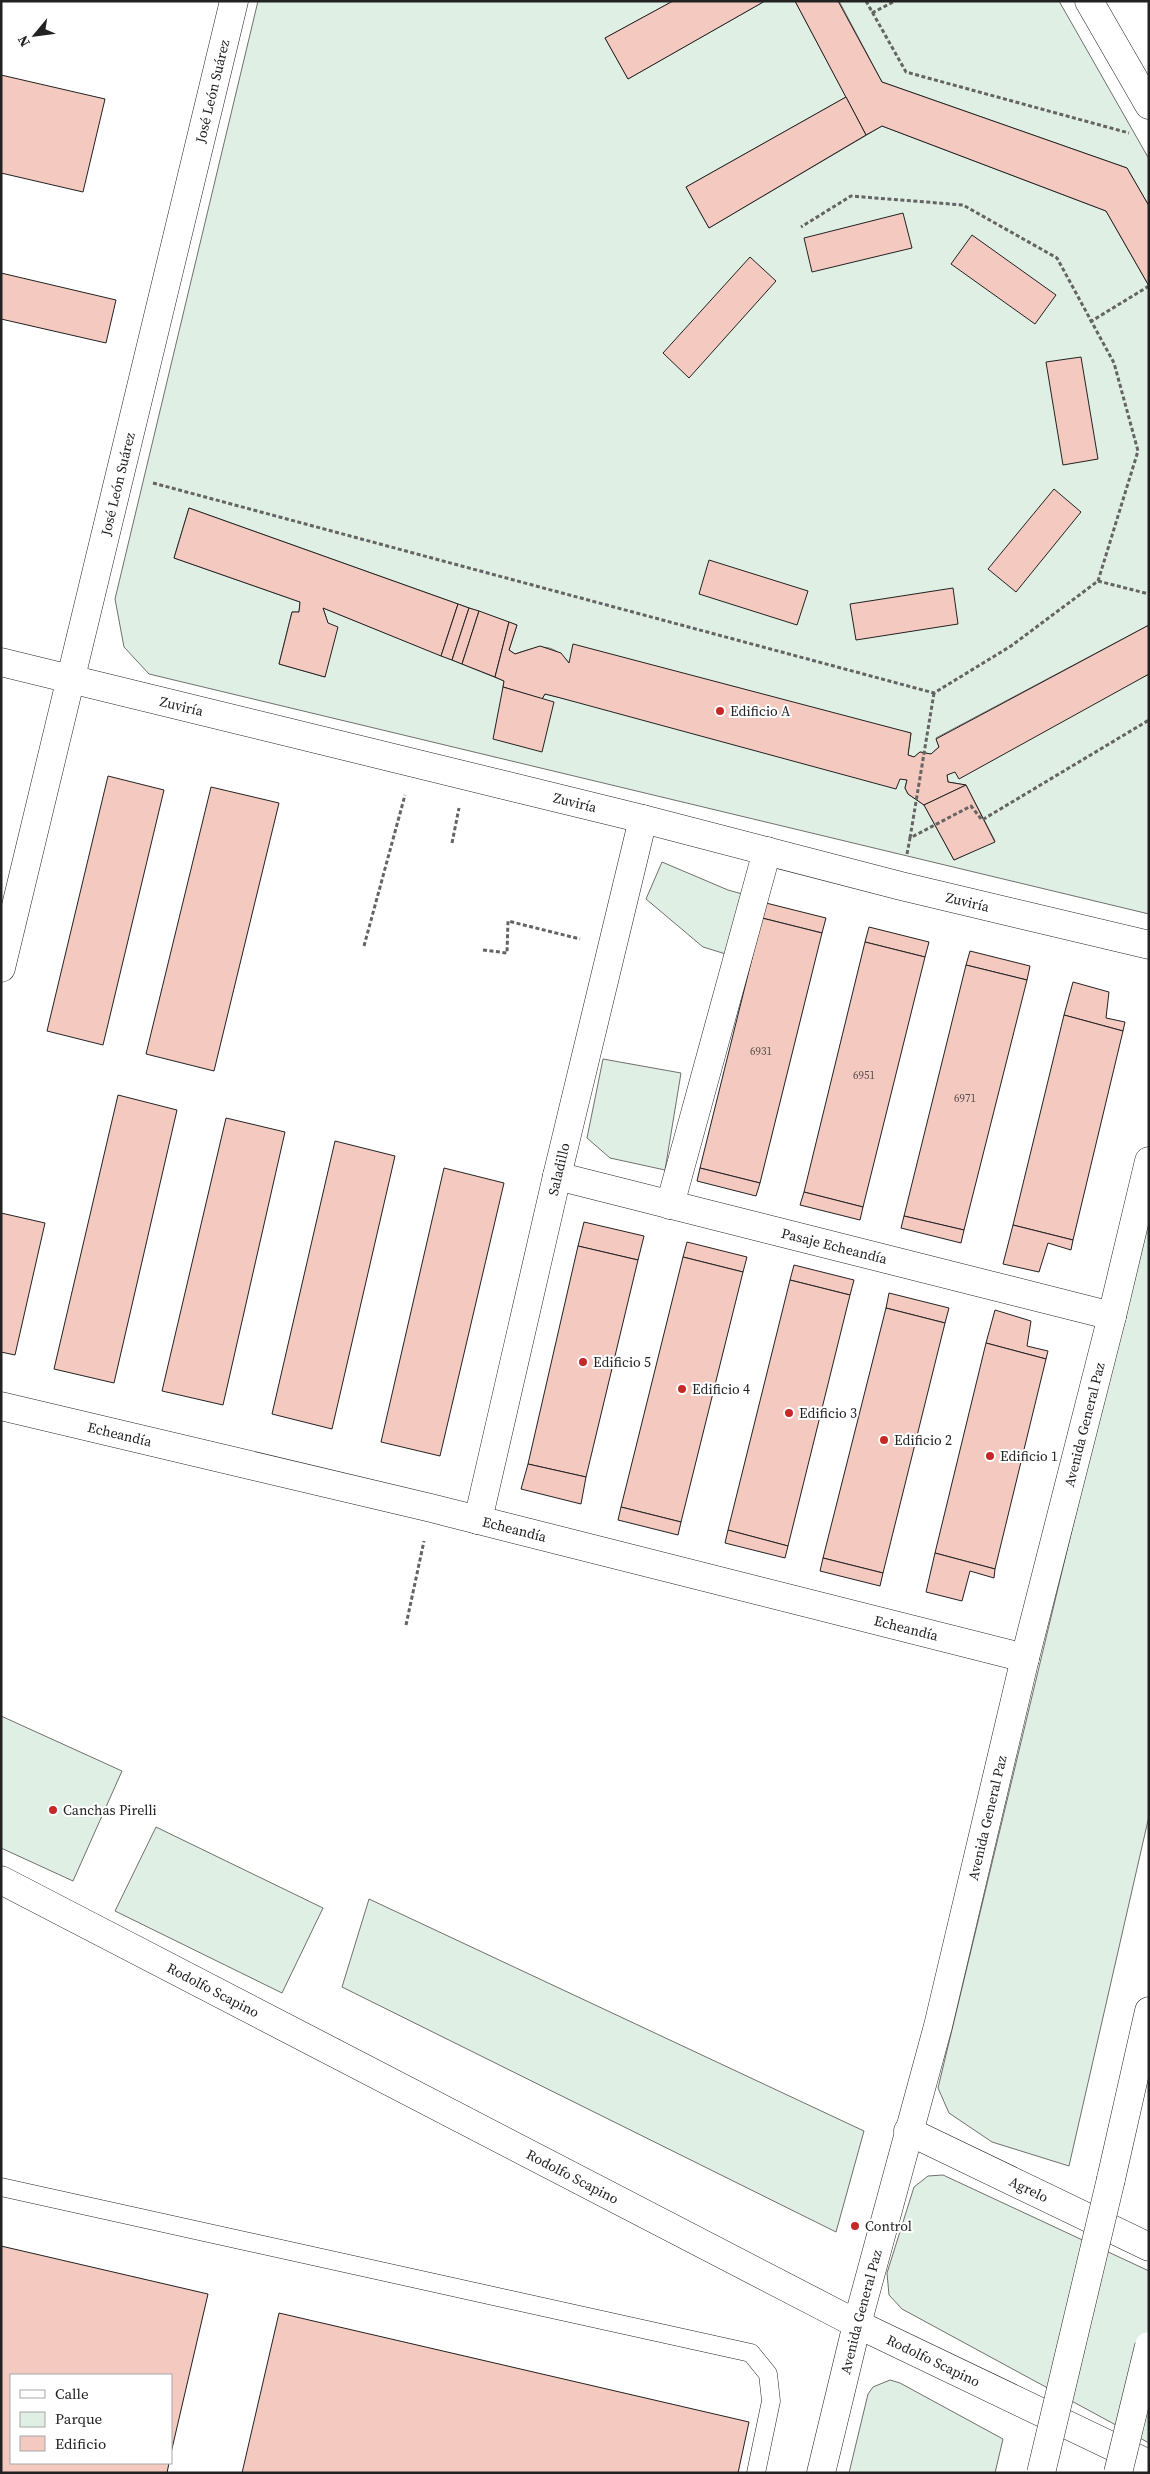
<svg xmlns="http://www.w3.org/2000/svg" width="1150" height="2474" font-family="'Source Serif 4',serif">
	<rect width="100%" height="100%" fill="#fff"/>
	<g fill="#e0efe3" stroke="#6f6f6f">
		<path d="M258 1H673L605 38 628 79 765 1H795L846 97 686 187 709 228 882 126 1106 211 1149 286V625L936 738 939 747 931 754 920 752 914 757 908 755 911 733 569 663C551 641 539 646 515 654L509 650 517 625 189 508 174 558 300 602 299 612H292L279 664 325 677 328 623 323 608 504 681 503 687 542 699 545 694 907 780 905 788 908 794 924 805 954 860 995 841 966 785 948 782 947 775 1149 674V914L149 674 124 647 115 599Z"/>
		<path d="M839 1H1059L1149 159V206L1127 168 882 82Z"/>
		<path d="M662 862 728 890 760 899 742 959 703 947 646 899Z"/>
		<path d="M603 1059 681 1073 665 1170 610 1158 587 1138Z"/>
		<path d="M1149 1209V1816L1069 2166 992 2142 949 2113 938 2088Z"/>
		<path d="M1 1716 122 1771 73 1881 1 1848Z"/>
		<path d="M156 1827 323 1908 282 1993 115 1911Z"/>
		<path d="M369 1899 864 2131 836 2232 342 1987Z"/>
		<path d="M943 2175 1149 2271V2443L902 2309 889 2295 887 2273 914 2187 928 2176Z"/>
		<path d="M890 2380 900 2383 1003 2439 995 2473H849L868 2394 873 2387Z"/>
	</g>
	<g fill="#f3c9c0" stroke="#222">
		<path d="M673 1H765L628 79 605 38Z"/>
		<path d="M795 1H838L882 82 1127 168 1149 206V286L1106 211 882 126 866 135Z"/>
		<path d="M1 75 105 99 83 192 1 173Z"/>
		<path d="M846 97 866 135 709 228 686 187Z"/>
		<path d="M903 213 912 248 812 272 804 238Z"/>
		<path d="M972 235 1056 295 1035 324 951 264Z"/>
		<path d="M750 257 776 281 689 378 663 353Z"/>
		<path d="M1 273 116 300 106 343 1 319Z"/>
		<path d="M1081 357 1098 459 1063 465 1046 362Z"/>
		<path d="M1054 489 1081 512 1016 592 988 569Z"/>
		<path d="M189 508 458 604 441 656 323 608 328 623 338 627 325 677 279 664 292 612H299L300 602 174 558Z"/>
		<path d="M709 560 808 591 797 625 699 594Z"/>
		<path d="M953 588 958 624 856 640 850 604Z"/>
		<path d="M458 604 469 608 452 660 441 656Z"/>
		<path d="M469 608 479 611 462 664 452 660Z"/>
		<path d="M479 611 509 622 495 677 462 664Z"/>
		<path d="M509 622 517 625 509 650 515 654 540 646 561 653 569 663 573 644 911 733 908 755 914 757 920 752 931 754 939 747 936 739 1149 625V674L959 779 955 772 947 775 948 782 966 785 924 805 908 794 905 788 907 780 900 779 896 789 557 697 545 694 542 699 503 687 504 681 495 677Z"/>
		<path d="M503 687 554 702 542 752 493 739Z"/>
		<path d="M108 776 164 790 103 1045 47 1031Z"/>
		<path d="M966 785 995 842 954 860 924 805Z"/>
		<path d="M211 787 279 803 214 1071 146 1054Z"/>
		<path d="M766 903 826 918 822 933 762 918Z"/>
		<path d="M762 918 822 933 760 1183 700 1168Z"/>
		<path d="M869 927 929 942 925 957 865 942Z"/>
		<path d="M865 942 925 957 863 1207 804 1192Z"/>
		<path d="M970 951 1030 966 1027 980 966 965Z"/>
		<path d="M966 965 1027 980 964 1230 904 1216Z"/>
		<path d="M1073 982 1109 992 1106 1018 1125 1022 1123 1031 1064 1015Z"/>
		<path d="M1064 1015 1123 1031 1073 1240 1013 1225Z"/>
		<path d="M118 1095 177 1110 114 1383 54 1369Z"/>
		<path d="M226 1118 285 1132 223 1405 162 1391Z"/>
		<path d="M335 1141 395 1156 332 1429 272 1414Z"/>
		<path d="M444 1168 504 1183 440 1456 381 1442Z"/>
		<path d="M700 1168 760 1183 756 1196 697 1181Z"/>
		<path d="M804 1192 863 1207 860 1220 800 1205Z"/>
		<path d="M1 1213 45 1223 15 1355 1 1352Z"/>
		<path d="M904 1216 964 1230 961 1243 901 1228Z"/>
		<path d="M584 1222 644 1236 638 1260 578 1246Z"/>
		<path d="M1013 1225 1073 1240 1071 1250 1048 1243 1039 1272 1003 1264Z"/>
		<path d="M687 1242 747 1257 743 1272 683 1257Z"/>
		<path d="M578 1246 638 1260 586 1477 528 1464Z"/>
		<path d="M683 1257 743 1272 681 1522 621 1507Z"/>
		<path d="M794 1265 854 1280 850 1295 790 1280Z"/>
		<path d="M790 1280 850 1295 788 1546 728 1530Z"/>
		<path d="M889 1293 949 1308 945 1323 886 1308Z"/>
		<path d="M886 1308 945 1323 883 1573 823 1558Z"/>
		<path d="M995 1310 1031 1321 1027 1346 1048 1351 1046 1359 986 1343Z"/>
		<path d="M986 1343 1046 1359 995 1569 935 1553Z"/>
		<path d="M528 1464 586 1477 581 1504 521 1489Z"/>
		<path d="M621 1507 681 1522 678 1535 618 1520Z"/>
		<path d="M728 1530 788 1546 785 1558 725 1543Z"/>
		<path d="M935 1553 995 1569 994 1578 970 1571 962 1601 926 1592Z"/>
		<path d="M823 1558 883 1573 880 1586 820 1571Z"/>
		<path d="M1 2246 208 2294 171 2453V2375H11V2463H169L167 2473H1Z"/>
		<path d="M279 2313 749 2422 738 2473H242Z"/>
	</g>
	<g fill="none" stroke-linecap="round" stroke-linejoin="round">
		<defs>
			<path id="service" d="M1 2187 751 2353 768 2374 771 2401 756 2473"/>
			<g id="minor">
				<path d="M1089 1 1149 105"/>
				<path id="s1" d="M1 662 643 819 901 886 1149 945"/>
				<path id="s2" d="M1 968 234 1"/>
				<path id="s3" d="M557 1176 1112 1316"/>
				<path d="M670 1205 767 851"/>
				<path id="s4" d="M1 1406 431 1508 1025 1658"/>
				<path id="s5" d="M478 1520 557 1176 643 819"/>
				<path id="s6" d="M1 1880 857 2324 1149 2464"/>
				<path id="s7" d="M908 2131 1149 2247"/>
			</g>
			<g id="tertiary">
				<path id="s8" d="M821 2473 857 2324 938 2026 1025 1658 1112 1316 1149 1161"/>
			</g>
			<path id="motorway" d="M1111 2179 1149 2011"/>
		</defs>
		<use href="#service" stroke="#222" stroke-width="19"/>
		<use href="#minor" stroke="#222" stroke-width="29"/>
		<use href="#tertiary" stroke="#222" stroke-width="29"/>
		<use href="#motorway" stroke="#222" stroke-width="29"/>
		<g stroke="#646464" stroke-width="3" stroke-dasharray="4 2.5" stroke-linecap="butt">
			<path d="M866 1 906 72 1129 133"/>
			<path d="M872 13 895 1"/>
			<path d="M1090 322 1149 286"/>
			<path d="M153 483 934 693 1011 646 1098 581 1138 451 1114 363 1057 258 963 205 851 196 801 227"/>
			<path d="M1098 581 1149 594"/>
			<path d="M910 838 934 693"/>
			<path d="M452 843 459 808"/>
			<path d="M907 854 910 838 971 806 982 820 1149 720"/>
			<path d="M364 946 405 795"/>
			<path d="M483 950 507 953 508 921 580 939"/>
			<path d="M406 1625 424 1541"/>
		</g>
		<use href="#service" stroke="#fff" stroke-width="18"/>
		<use href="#minor" stroke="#fff" stroke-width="28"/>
		<use href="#tertiary" stroke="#fff" stroke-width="28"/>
		<use href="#motorway" stroke="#fff" stroke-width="28"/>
		<defs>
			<g id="motorway-bridge">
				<path d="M1041 2473 1111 2179"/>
				<path d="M1118 2473 1149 2346"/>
			</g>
		</defs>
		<use href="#motorway-bridge" stroke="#222" stroke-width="29" stroke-linecap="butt"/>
		<use href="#motorway-bridge" stroke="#fff" stroke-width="28"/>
	</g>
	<g fill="#c62828" stroke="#fff" stroke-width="2">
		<circle cx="720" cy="711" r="5"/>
		<circle cx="583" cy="1362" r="5"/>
		<circle cx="682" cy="1389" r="5"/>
		<circle cx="789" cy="1413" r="5"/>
		<circle cx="884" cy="1440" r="5"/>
		<circle cx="990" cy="1456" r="5"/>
		<circle cx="53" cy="1810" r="5"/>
		<circle cx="855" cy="2226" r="5"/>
	</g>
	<g text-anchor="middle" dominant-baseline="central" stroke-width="4" stroke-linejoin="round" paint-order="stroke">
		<g font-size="11" fill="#564c4a">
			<text x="761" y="1051">6931</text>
			<text x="864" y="1075">6951</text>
			<text x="965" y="1098">6971</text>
		</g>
		<g font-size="14" fill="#222" stroke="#fff">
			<text stroke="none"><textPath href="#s2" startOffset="902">José León Suárez</textPath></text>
			<text stroke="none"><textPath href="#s2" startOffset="498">José León Suárez</textPath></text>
			<text stroke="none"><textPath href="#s1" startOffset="186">Zuviría</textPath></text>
			<text stroke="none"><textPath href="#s1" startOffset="591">Zuviría</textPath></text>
			<text stroke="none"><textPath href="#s1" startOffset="996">Zuviría</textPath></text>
			<text stroke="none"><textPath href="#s5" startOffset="360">Saladillo</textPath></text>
			<text stroke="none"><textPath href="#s3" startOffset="286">Pasaje Echeandía</textPath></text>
			<text stroke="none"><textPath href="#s8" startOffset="1081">Avenida General Paz</textPath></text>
			<text stroke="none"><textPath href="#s4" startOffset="122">Echeandía</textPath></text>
			<text stroke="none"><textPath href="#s4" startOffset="528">Echeandía</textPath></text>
			<text stroke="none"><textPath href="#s4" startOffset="932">Echeandía</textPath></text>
			<text stroke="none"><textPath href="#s8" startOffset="676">Avenida General Paz</textPath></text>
			<text stroke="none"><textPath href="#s6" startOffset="239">Rodolfo Scapino</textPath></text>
			<text stroke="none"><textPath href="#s6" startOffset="644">Rodolfo Scapino</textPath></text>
			<text stroke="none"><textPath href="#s7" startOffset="134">Agrelo</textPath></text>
			<text stroke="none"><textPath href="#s8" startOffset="166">Avenida General Paz</textPath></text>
			<text stroke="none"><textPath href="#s6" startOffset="1049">Rodolfo Scapino</textPath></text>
		</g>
		<g font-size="14" fill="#222" stroke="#fff" text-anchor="start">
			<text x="730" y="711">Edificio A</text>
			<text x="593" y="1362">Edificio 5</text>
			<text x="692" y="1389">Edificio 4</text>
			<text x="799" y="1413">Edificio 3</text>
			<text x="894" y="1440">Edificio 2</text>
			<text x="1000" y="1456">Edificio 1</text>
			<text x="63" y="1810">Canchas Pirelli</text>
			<text x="865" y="2226">Control</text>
		</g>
	</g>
	<rect width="1150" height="2474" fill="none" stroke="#222222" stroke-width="5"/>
	<rect x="10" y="2374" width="162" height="90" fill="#ffffff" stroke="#a7a7a7"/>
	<rect x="20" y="2390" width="25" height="8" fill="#ffffff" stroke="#a7a7a7"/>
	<text x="55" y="2399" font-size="15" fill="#222222">Calle</text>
	<rect x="20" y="2412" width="25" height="15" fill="#e0efe3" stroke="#a7a7a7"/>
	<text x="55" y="2424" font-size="15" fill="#222222">Parque</text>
	<rect x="20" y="2436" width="25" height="15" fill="#f3c9c0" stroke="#a7a7a7"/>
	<text x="55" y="2449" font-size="15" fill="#222222">Edificio</text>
	<g transform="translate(35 35) rotate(241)" stroke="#ffffff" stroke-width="4" paint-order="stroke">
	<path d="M0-4L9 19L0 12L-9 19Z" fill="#222222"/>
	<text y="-8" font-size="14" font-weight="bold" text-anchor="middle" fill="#222222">N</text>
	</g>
</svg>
